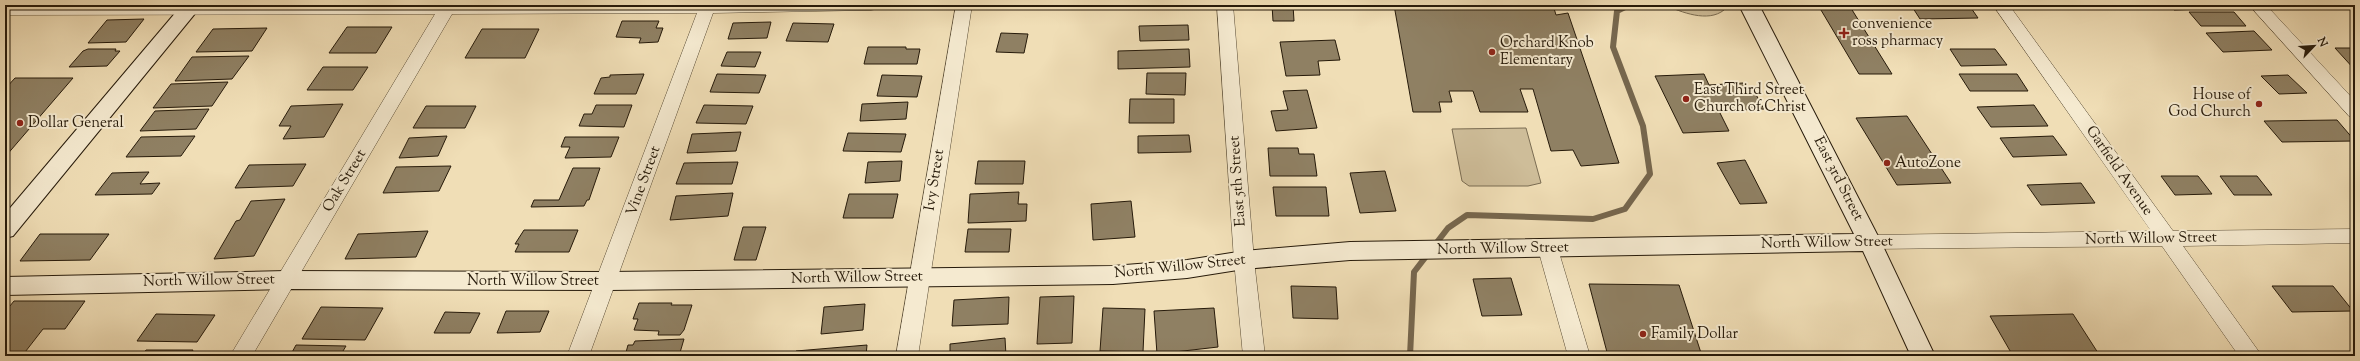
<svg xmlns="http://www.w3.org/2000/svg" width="2360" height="361" font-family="'Sorts Mill Goudy',serif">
	<rect width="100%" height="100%" fill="#f0deb6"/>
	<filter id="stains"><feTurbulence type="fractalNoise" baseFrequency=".005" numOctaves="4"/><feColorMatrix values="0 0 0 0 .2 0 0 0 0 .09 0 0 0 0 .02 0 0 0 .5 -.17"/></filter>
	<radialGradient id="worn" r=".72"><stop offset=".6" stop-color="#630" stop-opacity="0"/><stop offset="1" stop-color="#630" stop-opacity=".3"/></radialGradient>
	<g fill="#cebd99" stroke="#7a6c52">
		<path d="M1665 5H1722L1724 10C1708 23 1681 12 1665 5Z"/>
		<path d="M1526 128 1541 183 1528 186H1469L1462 181 1452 129Z"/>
	</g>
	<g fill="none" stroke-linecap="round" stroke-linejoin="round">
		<path stroke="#76674e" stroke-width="6" d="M1410 356 1414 272 1448 228 1467 215 1593 219 1625 209 1650 174 1643 126 1613 47 1617 11 1629 5"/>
	</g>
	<g fill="#8f8063" stroke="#261a0a">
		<path d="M1272 5H1293L1294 21H1273Z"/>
		<path d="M1394 5H1553L1556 15 1568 13 1619 163 1581 166 1573 150 1551 151 1533 89H1520L1528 112H1480L1473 91H1449L1452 102H1439L1441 112H1413Z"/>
		<path d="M1818 5H1849L1892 74H1859Z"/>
		<path d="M1911 5H1969L1978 18 1920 19Z"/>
		<path d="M2037 5H2087L2090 9H2039Z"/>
		<path d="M2170 5H2230L2233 8 2174 10Z"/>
		<path d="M2189 12H2234L2246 26H2201Z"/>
		<path d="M144 19 126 42 88 43 107 20Z"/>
		<path d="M622 21H659L656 28H663L658 42 639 43 641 38 616 37Z"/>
		<path d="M771 22 767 38 728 39 733 23Z"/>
		<path d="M793 23 834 24 828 42 786 41Z"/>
		<path d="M1188 25 1189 40 1140 41 1139 26Z"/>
		<path d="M347 27H392L376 53H329Z"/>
		<path d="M267 28 252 51 196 52 213 29Z"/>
		<path d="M482 29H539L525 58H465Z"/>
		<path d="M2254 31 2272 50 2223 52 2206 33Z"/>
		<path d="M1001 33 1028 34 1024 53 996 52Z"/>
		<path d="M1335 40 1340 60 1318 61 1320 75 1286 76 1280 42Z"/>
		<path d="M868 47H906V49H920L917 64H864Z"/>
		<path d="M2335 48H2355V70Z"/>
		<path d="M88 49H116L115 51H120L107 66 69 67 83 51Z"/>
		<path d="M1189 49 1190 67 1118 69V51Z"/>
		<path d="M1950 49H1995L2007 65 1961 66Z"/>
		<path d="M727 52H761L755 67 721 66Z"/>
		<path d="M249 56 232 79 175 81 192 57Z"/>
		<path d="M323 67H368L353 90H307Z"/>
		<path d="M1147 73H1186L1185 95 1146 94Z"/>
		<path d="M644 74 636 94H594L601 78 610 77V75Z"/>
		<path d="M717 74 766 75 759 93 710 92Z"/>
		<path d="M1704 74 1709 85 1743 83 1747 91H1754L1764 109 1719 111 1729 131 1683 133 1655 76Z"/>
		<path d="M1959 74H2017L2028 91H1970Z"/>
		<path d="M882 75 922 76 917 97 877 96Z"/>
		<path d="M2288 75 2307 93 2279 94 2261 76Z"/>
		<path d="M15 78H73L5 157V89Z"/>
		<path d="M228 82 212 106 153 108 171 84Z"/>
		<path d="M1307 90 1317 128 1276 131 1271 111 1288 110 1283 91Z"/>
		<path d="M1130 99H1174V123H1129Z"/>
		<path d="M908 102 906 119 860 121 862 104Z"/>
		<path d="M343 104 324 137 283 139 291 126H279L291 106Z"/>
		<path d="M596 105H632L624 127 579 126 584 114H592Z"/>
		<path d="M704 105 753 106 746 124 696 123Z"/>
		<path d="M2034 105 2048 126 1991 127 1977 107Z"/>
		<path d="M426 106H476L465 128H413Z"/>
		<path d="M209 109 196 129 140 131 155 111Z"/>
		<path d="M1907 116 1951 183 1897 185 1856 118Z"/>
		<path d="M2337 120 2355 141 2282 142 2264 121Z"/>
		<path d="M741 132 736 151 687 153 692 134Z"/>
		<path d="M848 133 906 134 901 152 843 151Z"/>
		<path d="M1189 135 1191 152 1138 153V136Z"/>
		<path d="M195 136 181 156 126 157 141 137Z"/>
		<path d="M447 136 438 156 399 158 409 138Z"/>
		<path d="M2053 136 2067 155 2013 157 2000 138Z"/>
		<path d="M565 137H619L611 157 565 158 570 147H561Z"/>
		<path d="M1268 148H1298L1299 154H1314L1317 176H1270Z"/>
		<path d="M1745 160 1767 203 1740 204 1717 163Z"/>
		<path d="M902 161 900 181 865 183 868 162Z"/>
		<path d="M978 161H1025L1023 184H975Z"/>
		<path d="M738 162 732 184H676L684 163Z"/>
		<path d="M306 164 293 186 235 188 249 165Z"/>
		<path d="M451 166 439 191 383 193 396 167Z"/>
		<path d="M573 168H600L589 200H587L584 206 531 207 534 200H559Z"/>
		<path d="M1385 171 1396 211 1360 213 1350 173Z"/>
		<path d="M149 172 140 184 160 183 152 194 95 195 112 173Z"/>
		<path d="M2161 176H2198L2212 194 2175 195Z"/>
		<path d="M2220 176H2257L2272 195H2234Z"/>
		<path d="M2081 183 2095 203 2041 205 2027 185Z"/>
		<path d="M1273 187H1326L1329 216H1276Z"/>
		<path d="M1019 192 1018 204H1027L1026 221 968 223 970 194Z"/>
		<path d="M733 193 728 216 670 220 676 196Z"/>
		<path d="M849 194H898L893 218H843Z"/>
		<path d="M285 199 254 256 214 259 236 221 240 220 251 201Z"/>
		<path d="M1131 201 1135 237 1093 240 1091 204Z"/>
		<path d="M743 227H766L756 260H734Z"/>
		<path d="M968 229H1011L1009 252H965Z"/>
		<path d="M524 230H578L569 252H515L519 244H515Z"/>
		<path d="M428 231 416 257 345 259 358 234Z"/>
		<path d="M40 234H109L90 260 20 261Z"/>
		<path d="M1511 278 1522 315 1482 316 1473 279Z"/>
		<path d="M1589 284 1679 285 1702 356H1608Z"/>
		<path d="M1291 286 1336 287 1338 319 1293 318Z"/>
		<path d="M2272 286H2333L2353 311 2292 312Z"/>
		<path d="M1074 296 1072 343 1037 344 1040 297Z"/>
		<path d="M1009 297 1008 324 952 326 954 300Z"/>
		<path d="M14 301H85L65 329H43L22 356H5V312Z"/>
		<path d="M639 303H672L671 305H692L684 330 680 335H658L659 331 634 330 638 319H633Z"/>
		<path d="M865 304 863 330 821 334 824 307Z"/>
		<path d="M321 307 383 308 365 340 302 339Z"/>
		<path d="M1103 308 1145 309 1143 352 1100 351Z"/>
		<path d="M1214 308 1218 347 1157 354 1154 311Z"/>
		<path d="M506 311H549L540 332 497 333Z"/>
		<path d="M445 312 480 313 470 333H434Z"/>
		<path d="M156 314 215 315 197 342 137 341Z"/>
		<path d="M2073 314 2100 356H2013L1990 316Z"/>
		<path d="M1005 338 1006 356H950V344Z"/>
		<path d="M684 339 679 356H625L628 345H633L635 341Z"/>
		<path d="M296 345 346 346 340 356H290Z"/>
		<path d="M867 345 866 356H795L796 351Z"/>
		<path d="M146 350H193L192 352H203L200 356H142Z"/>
		<path d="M528 352 526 356H491L508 355V353Z"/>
	</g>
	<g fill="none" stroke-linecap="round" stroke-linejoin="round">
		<defs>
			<g id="minor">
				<path d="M5 5H879L877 9 871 10 713 13 589 356H567L697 13 452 14 252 356H230L435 14 5 15Z"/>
				<path d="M956 5H972L918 356H896Z"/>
				<path d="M1217 5H1233L1254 260 1265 356H1243L1234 260Z"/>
				<path d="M1993 5H2009L2173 231 2355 229V243L2183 246 2262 356H2239L2162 246 1870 249 1863 247 1860 242 1863 237 1870 235 2151 231Z"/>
				<path d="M2249 5H2266L2355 101V118L2349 116Z"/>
				<path d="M1548 241 1555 244 1558 249 1590 356H1568L1538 249 1541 244Z"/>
			</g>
			<g id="secondary">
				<path d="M182 5H202L13 236 5 238V214Z"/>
				<path d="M1739 5H1759L1881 242 1935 356H1911L1863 251 1350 260 1244 269 1187 278 1113 284 608 290 286 289 5 295V277L286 271 608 272 1113 266 1187 260 1244 251 1350 242 1854 234Z"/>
			</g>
		</defs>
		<use href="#minor" stroke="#584b35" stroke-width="1"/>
		<use href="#secondary" stroke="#261a0a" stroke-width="2"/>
		<use href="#minor" fill="#f5ead0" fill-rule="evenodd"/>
		<use href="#secondary" fill="#f5ead0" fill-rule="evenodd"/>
	</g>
	<g fill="#8f2418" stroke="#f5ead0" stroke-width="1.5">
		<path d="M1842 27h4v4h4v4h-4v4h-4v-4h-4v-4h4z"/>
		<circle cx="1492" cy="52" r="4"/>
		<circle cx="1686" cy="99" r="4"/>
		<circle cx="2259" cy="104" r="4"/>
		<circle cx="20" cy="123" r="4"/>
		<circle cx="1887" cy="163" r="4"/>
		<circle cx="1643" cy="334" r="4"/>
	</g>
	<g text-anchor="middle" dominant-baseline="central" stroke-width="4" stroke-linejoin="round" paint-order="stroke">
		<g font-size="15" fill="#261a0a" stroke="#f5ead0" text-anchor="start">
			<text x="1852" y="24">convenience<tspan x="1852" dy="17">ross pharmacy</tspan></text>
			<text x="1500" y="43">Orchard Knob<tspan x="1500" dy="17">Elementary</tspan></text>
			<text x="1694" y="90">East Third Street<tspan x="1694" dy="17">Church of Christ</tspan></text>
			<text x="2251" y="95" text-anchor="end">House of<tspan x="2251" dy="17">God Church</tspan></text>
			<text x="28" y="123">Dollar General</text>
			<text x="1895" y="163">AutoZone</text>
			<text x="1651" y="334">Family Dollar</text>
		</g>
		<g font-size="15" fill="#261a0a" stroke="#f5ead0">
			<text transform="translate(2119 171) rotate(55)">Garfield Avenue</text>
			<text transform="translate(1838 179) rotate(63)">East 3rd Street</text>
			<text transform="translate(935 180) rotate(-81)">Ivy Street</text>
			<text transform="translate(345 181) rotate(-59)">Oak Street</text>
			<text transform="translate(644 181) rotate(-70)">Vine Street</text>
			<text transform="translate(1238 181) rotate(-94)">East 5th Street</text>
			<text transform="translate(2151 239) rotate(-1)">North Willow Street</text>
			<text transform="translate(1827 243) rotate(-1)">North Willow Street</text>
			<text transform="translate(1503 249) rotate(-1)">North Willow Street</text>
			<text transform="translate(1180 267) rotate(-6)">North Willow Street</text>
			<text transform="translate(857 278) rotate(-1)">North Willow Street</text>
			<text transform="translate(209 281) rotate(-1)">North Willow Street</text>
			<text x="533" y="281">North Willow Street</text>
		</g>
	</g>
	<rect width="2360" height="361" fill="none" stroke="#f0deb6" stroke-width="20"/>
	<rect x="6" y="6" width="2348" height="349" fill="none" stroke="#261a0a" stroke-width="2"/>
	<rect x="10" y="10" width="2340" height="341" fill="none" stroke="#261a0a"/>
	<g transform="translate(2314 46) rotate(65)" stroke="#f5ead0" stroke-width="3" paint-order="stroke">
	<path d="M0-3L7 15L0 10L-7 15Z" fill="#261a0a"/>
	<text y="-6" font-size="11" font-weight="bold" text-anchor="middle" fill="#261a0a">N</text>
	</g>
	<rect width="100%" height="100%" filter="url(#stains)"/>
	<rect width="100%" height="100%" fill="url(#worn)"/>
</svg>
